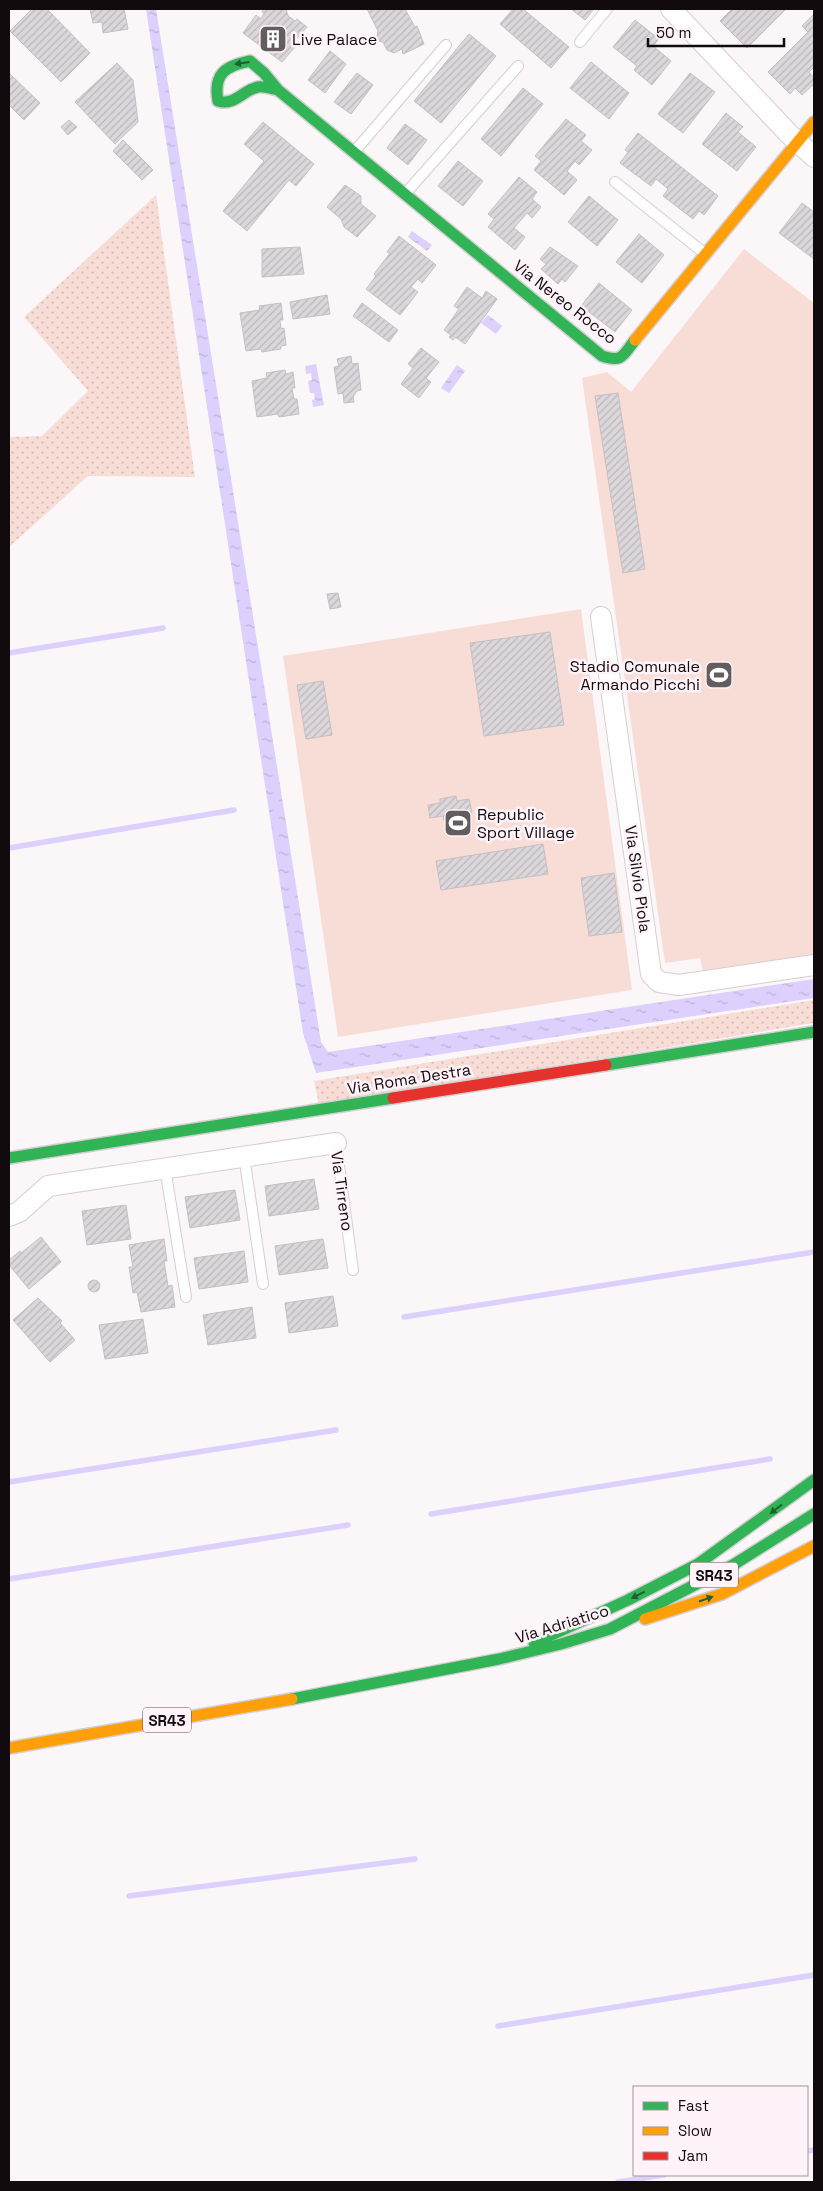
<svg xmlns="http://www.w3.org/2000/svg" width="823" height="2191" font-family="'Space Grotesk',sans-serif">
	<defs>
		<pattern id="grass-dots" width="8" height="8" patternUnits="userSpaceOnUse" patternTransform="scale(1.25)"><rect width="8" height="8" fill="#f8ddd6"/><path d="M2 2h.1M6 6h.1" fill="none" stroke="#d4bcb6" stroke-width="1.8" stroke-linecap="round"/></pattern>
		<pattern id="water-ripples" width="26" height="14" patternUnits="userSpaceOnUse" patternTransform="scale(1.25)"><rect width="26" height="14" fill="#ddd0fd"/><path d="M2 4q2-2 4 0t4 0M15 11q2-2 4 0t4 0" fill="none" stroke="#bdb1d8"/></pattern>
		<pattern id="building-hatch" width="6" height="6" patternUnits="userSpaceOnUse" patternTransform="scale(1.25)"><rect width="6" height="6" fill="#dcd7db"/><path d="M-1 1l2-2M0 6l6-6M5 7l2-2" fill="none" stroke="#bcb7bb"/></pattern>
	</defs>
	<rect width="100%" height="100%" fill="#fbf6f8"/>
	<g fill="url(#grass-dots)">
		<path d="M156 195 195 477 88 476 9 547V437L42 436 88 391 24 317Z"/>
		<path d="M814 1000V1023L319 1105 314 1081Z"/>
	</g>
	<g fill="#f8ddd6">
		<path d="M744 249 814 303V960L704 976 700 958 665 963 582 378 607 372 631 392Z"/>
		<path d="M581 609 632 990 338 1037 283 656Z"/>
	</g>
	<g fill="url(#water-ripples)">
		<path d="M146 9H156L321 1042 328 1052 814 979V998L316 1073 303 1033Z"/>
		<path d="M412 231 432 245 427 251 408 237Z"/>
		<path d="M488 315 502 326 496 334 481 323Z"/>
		<path d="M316 364 324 405 313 407 312 400 315 399 314 393H310L308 381 312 380 311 373 306 374 305 366Z"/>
		<path d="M457 365 465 371 449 393 441 388Z"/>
	</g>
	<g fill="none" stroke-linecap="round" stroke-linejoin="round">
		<g stroke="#ddd0fd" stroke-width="5.5">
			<path d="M9 653 163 628"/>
			<path d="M9 848 234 810"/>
			<path d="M404 1317 814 1252"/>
			<path d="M9 1482 336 1430"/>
			<path d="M431 1514 770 1459"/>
			<path d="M9 1579 348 1525"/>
			<path d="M129 1896 415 1859"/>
			<path d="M498 2026 814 1975"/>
			<path d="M807 2151 814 2150"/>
			<path d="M618 2182 664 2175"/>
		</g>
	</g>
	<g fill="url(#building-hatch)" stroke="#c5c0c3">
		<path d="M32 9H47L90 53 61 82 10 31Z"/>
		<path d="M90 9H124L128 29 103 33 102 22 93 23Z"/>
		<path d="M264 9H286L288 16 295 21 297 19 307 27 292 44 295 47 282 62 243 33 256 15 261 19 264 13 262 12Z"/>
		<path d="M367 9H405L415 27 417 26 424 44 403 54 402 49 394 53 387 50 383 42 379 41 377 36 378 31Z"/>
		<path d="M513 9H523L569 47 551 68 500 24Z"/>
		<path d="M571 9H594L585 20Z"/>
		<path d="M732 9H786L747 48 720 21Z"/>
		<path d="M814 14V67L809 72 814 78V84L802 95 795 88 790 94 768 72 808 32 802 26Z"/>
		<path d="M635 20 659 39 653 46 671 61 652 85 634 70 637 66 613 47Z"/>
		<path d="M469 34 496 56 441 123 414 101Z"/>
		<path d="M330 51 346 64 325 93 308 80Z"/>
		<path d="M591 62 629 93 609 119 570 88Z"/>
		<path d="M117 63 133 80 138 122 115 144 75 102Z"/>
		<path d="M9 73 40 103 24 120 9 105Z"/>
		<path d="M357 73 373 85 351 114 334 102Z"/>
		<path d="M690 73 715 92 683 133 658 114Z"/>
		<path d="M523 88 543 104 501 156 481 139Z"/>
		<path d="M726 113 743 127 738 132 756 147 737 171 702 144Z"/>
		<path d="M566 119 586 135 581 141 592 150 579 165 575 161 567 171 577 180 564 195 534 170 541 161 535 156Z"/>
		<path d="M69 120 77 127 68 135 61 127Z"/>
		<path d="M263 122 314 164 296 186 289 180 247 231 223 211 264 161 244 144Z"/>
		<path d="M405 124 427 140 408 165 387 148Z"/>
		<path d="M638 133 718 196 704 215 699 211 693 219 663 196 668 189 656 179 651 186 620 163 628 152 625 150Z"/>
		<path d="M123 140 153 170 142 180 113 151Z"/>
		<path d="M458 161 483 181 463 206 438 186Z"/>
		<path d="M519 177 537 192 532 199 541 207 532 218 527 213 514 228 525 237 515 250 488 227 494 219 488 214Z"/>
		<path d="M345 185 361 196V204L376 216 357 237 344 227 341 219 327 207Z"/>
		<path d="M589 196 618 220 597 246 568 222Z"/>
		<path d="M802 203 814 212V259L779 233Z"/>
		<path d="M639 234 664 255 642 283 616 262Z"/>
		<path d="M399 236 436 265 422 283 418 279 411 287 418 292 400 315 366 289 376 276 374 274 390 253 387 252Z"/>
		<path d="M300 247 304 274 262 277V249Z"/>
		<path d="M550 247 578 266 565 282 562 279 558 284 541 269 546 264 540 259Z"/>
		<path d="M599 283 632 310 615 332 581 306Z"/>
		<path d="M467 287 482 298 486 291 497 299 465 344 455 337 453 340 449 337 451 335 444 330 459 309 454 306Z"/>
		<path d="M327 295 330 314 293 319 290 302Z"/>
		<path d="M281 303 283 320H280L281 329 284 328 286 345 281 346V349L262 352 261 349 246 351 240 313 260 310 259 306Z"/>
		<path d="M362 303 398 330 389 342 353 316Z"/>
		<path d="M421 348 439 362 426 378 431 382 419 398 401 384 413 368 408 364Z"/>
		<path d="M351 356 352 364 358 363 361 390 357 391 353 397 354 402 344 403 343 393 338 394 334 367 339 366 337 359Z"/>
		<path d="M285 370 286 374 293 372 295 388H292L294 399H297L299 414 279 417 278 414 257 417 252 381 267 378 266 373Z"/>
		<path d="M618 393 645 569 623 573 595 396Z"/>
		<path d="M338 593 341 607 330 609 327 594Z"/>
		<path d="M550 632 564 725 484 736 470 643Z"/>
		<path d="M323 681 332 735 306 739 297 685Z"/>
		<path d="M456 796 457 801 469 799 472 812 459 814 460 818 444 821 443 816 430 818 428 805 440 803V799Z"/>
		<path d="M543 844 548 874 441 890 436 861Z"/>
		<path d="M614 873 622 932 589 936 581 878Z"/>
		<path d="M314 1179 319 1209 269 1216 265 1186Z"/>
		<path d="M235 1190 240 1220 190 1228 185 1197Z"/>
		<path d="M126 1205 131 1239 87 1245 82 1211Z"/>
		<path d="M41 1237 61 1262 29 1289 9 1265V1260L20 1251 21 1253Z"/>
		<path d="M164 1239 167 1261H164L168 1286 172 1285 175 1307 141 1312 137 1292 133 1293 129 1267H133L129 1245Z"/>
		<path d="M323 1239 328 1268 279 1275 275 1246Z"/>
		<path d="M244 1251 248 1282 199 1289 194 1258Z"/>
		<circle cx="94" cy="1286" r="6"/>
		<path d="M333 1296 338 1326 289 1333 285 1303Z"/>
		<path d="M38 1298 62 1321 60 1323 75 1340 50 1362 13 1320Z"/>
		<path d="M252 1307 256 1338 208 1345 203 1315Z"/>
		<path d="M143 1319 148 1353 105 1359 99 1325Z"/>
	</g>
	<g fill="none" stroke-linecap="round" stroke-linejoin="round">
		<defs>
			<g id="lane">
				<path d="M580 42 607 9"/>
				<path d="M354 152 446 45"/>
				<path d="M615 182 704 253"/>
				<path d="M405 194 518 66"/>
				<path d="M336 1143 353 1270"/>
				<path d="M244 1156 263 1284"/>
				<path d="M165 1168 186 1297"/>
			</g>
			<g id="street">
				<path d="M671 9 789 134 814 157"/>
				<path d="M601 617 651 974 659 982 679 985 814 965"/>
				<path d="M9 1216 19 1212 48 1186 336 1143"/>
			</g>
			<g id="fast">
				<path d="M278 90C272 89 265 86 258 87 243 90 235 106 218 101 213 74 225 66 250 61L264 73 278 90 602 356C623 363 623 355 635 340"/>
				<path d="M606 1065 814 1032"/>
				<path d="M9 1158 393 1098"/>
				<path d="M534 1643 628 1600 698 1564 814 1480"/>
				<path d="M292 1699 499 1659 561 1644 610 1629 733 1565 814 1514"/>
			</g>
			<g id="slow">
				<path d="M635 340 814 122"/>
				<path d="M645 1619 722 1594 814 1546"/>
				<path d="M9 1748 292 1699"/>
			</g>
			<path id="jam" d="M393 1098 606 1065"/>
		</defs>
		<use href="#lane" stroke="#d4d0d2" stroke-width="12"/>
		<use href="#street" stroke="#d4d0d2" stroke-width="22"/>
		<use href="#fast" stroke="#d4d0d2" stroke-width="14"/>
		<use href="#slow" stroke="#d4d0d2" stroke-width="14"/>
		<use href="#jam" stroke="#d4d0d2" stroke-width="14"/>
		<use href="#lane" stroke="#fefefe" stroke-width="10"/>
		<use href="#street" stroke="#fefefe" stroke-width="20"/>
		<use href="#fast" stroke="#30b455" stroke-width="11"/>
		<use href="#slow" stroke="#ff9f0a" stroke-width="11"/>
		<use href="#jam" stroke="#e5322d" stroke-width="11"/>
	</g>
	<defs><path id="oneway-solid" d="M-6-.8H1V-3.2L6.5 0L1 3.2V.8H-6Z" transform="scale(1.25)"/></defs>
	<g fill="#206032">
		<use href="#oneway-solid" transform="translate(242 63) rotate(172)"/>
		<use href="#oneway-solid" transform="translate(776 1509) rotate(143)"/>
		<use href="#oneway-solid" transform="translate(638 1595) rotate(153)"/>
		<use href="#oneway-solid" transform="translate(706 1599) rotate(-19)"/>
	</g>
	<defs>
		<symbol id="building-square" viewBox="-11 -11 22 22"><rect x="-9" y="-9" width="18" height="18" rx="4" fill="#635d60" stroke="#fef3f8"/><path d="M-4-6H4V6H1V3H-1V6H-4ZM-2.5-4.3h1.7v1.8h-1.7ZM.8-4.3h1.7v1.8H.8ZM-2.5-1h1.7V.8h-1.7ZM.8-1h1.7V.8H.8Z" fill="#fff"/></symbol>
		<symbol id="stadium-square" viewBox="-11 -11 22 22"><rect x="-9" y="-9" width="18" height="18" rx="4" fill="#635d60" stroke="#fef3f8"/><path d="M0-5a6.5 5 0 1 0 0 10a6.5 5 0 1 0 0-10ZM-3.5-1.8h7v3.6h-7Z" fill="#fff"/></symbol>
	</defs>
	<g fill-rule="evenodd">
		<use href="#building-square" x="257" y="23" width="32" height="32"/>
		<use href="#stadium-square" x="703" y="659" width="32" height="32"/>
		<use href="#stadium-square" x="442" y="807" width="32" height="32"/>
	</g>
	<g text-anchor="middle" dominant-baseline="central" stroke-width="5" stroke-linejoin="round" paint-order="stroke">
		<g fill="#fef3f8" stroke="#585154" stroke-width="1">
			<rect x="690" y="1562.5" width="48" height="25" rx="4"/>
			<rect x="143" y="1707.5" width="48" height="25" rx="4"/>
		</g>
		<g font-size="15" font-weight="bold" fill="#110b0e">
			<text x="714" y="1575">SR43</text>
			<text x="167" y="1720">SR43</text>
		</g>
		<g font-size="16" fill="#110b0e" stroke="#fef3f8" text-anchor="start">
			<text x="292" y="39">Live Palace</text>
			<text x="700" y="666" text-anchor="end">Stadio Comunale<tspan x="700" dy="18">Armando Picchi</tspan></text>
			<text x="477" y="814">Republic<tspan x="477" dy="18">Sport Village</tspan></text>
		</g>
		<g font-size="16" fill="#110b0e" stroke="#fef3f8">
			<text transform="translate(565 302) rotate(38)">Via Nereo Rocco</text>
			<text transform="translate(638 879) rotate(82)">Via Silvio Piola</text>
			<text transform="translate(409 1079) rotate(-9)">Via Roma Destra</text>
			<text transform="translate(342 1191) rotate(82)">Via Tirreno</text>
			<text transform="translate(562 1624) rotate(-17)">Via Adriatico</text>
		</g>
	</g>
	<rect width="823" height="2191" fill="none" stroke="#110b0e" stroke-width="20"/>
	<rect x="633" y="2086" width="175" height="90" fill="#fef3f8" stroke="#9f969a"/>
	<rect x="643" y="2102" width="25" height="8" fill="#30b455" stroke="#9f969a"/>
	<text x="678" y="2111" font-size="15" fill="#110b0e">Fast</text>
	<rect x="643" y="2127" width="25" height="8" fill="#ff9f0a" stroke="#9f969a"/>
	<text x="678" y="2136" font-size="15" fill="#110b0e">Slow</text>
	<rect x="643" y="2152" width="25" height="8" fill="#e5322d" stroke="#9f969a"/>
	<text x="678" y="2161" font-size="15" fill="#110b0e">Jam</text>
	<path d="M648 38v8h136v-8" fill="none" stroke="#110b0e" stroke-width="2.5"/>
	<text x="656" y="38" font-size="15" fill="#110b0e" stroke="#fef3f8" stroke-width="4" paint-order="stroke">50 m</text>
</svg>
